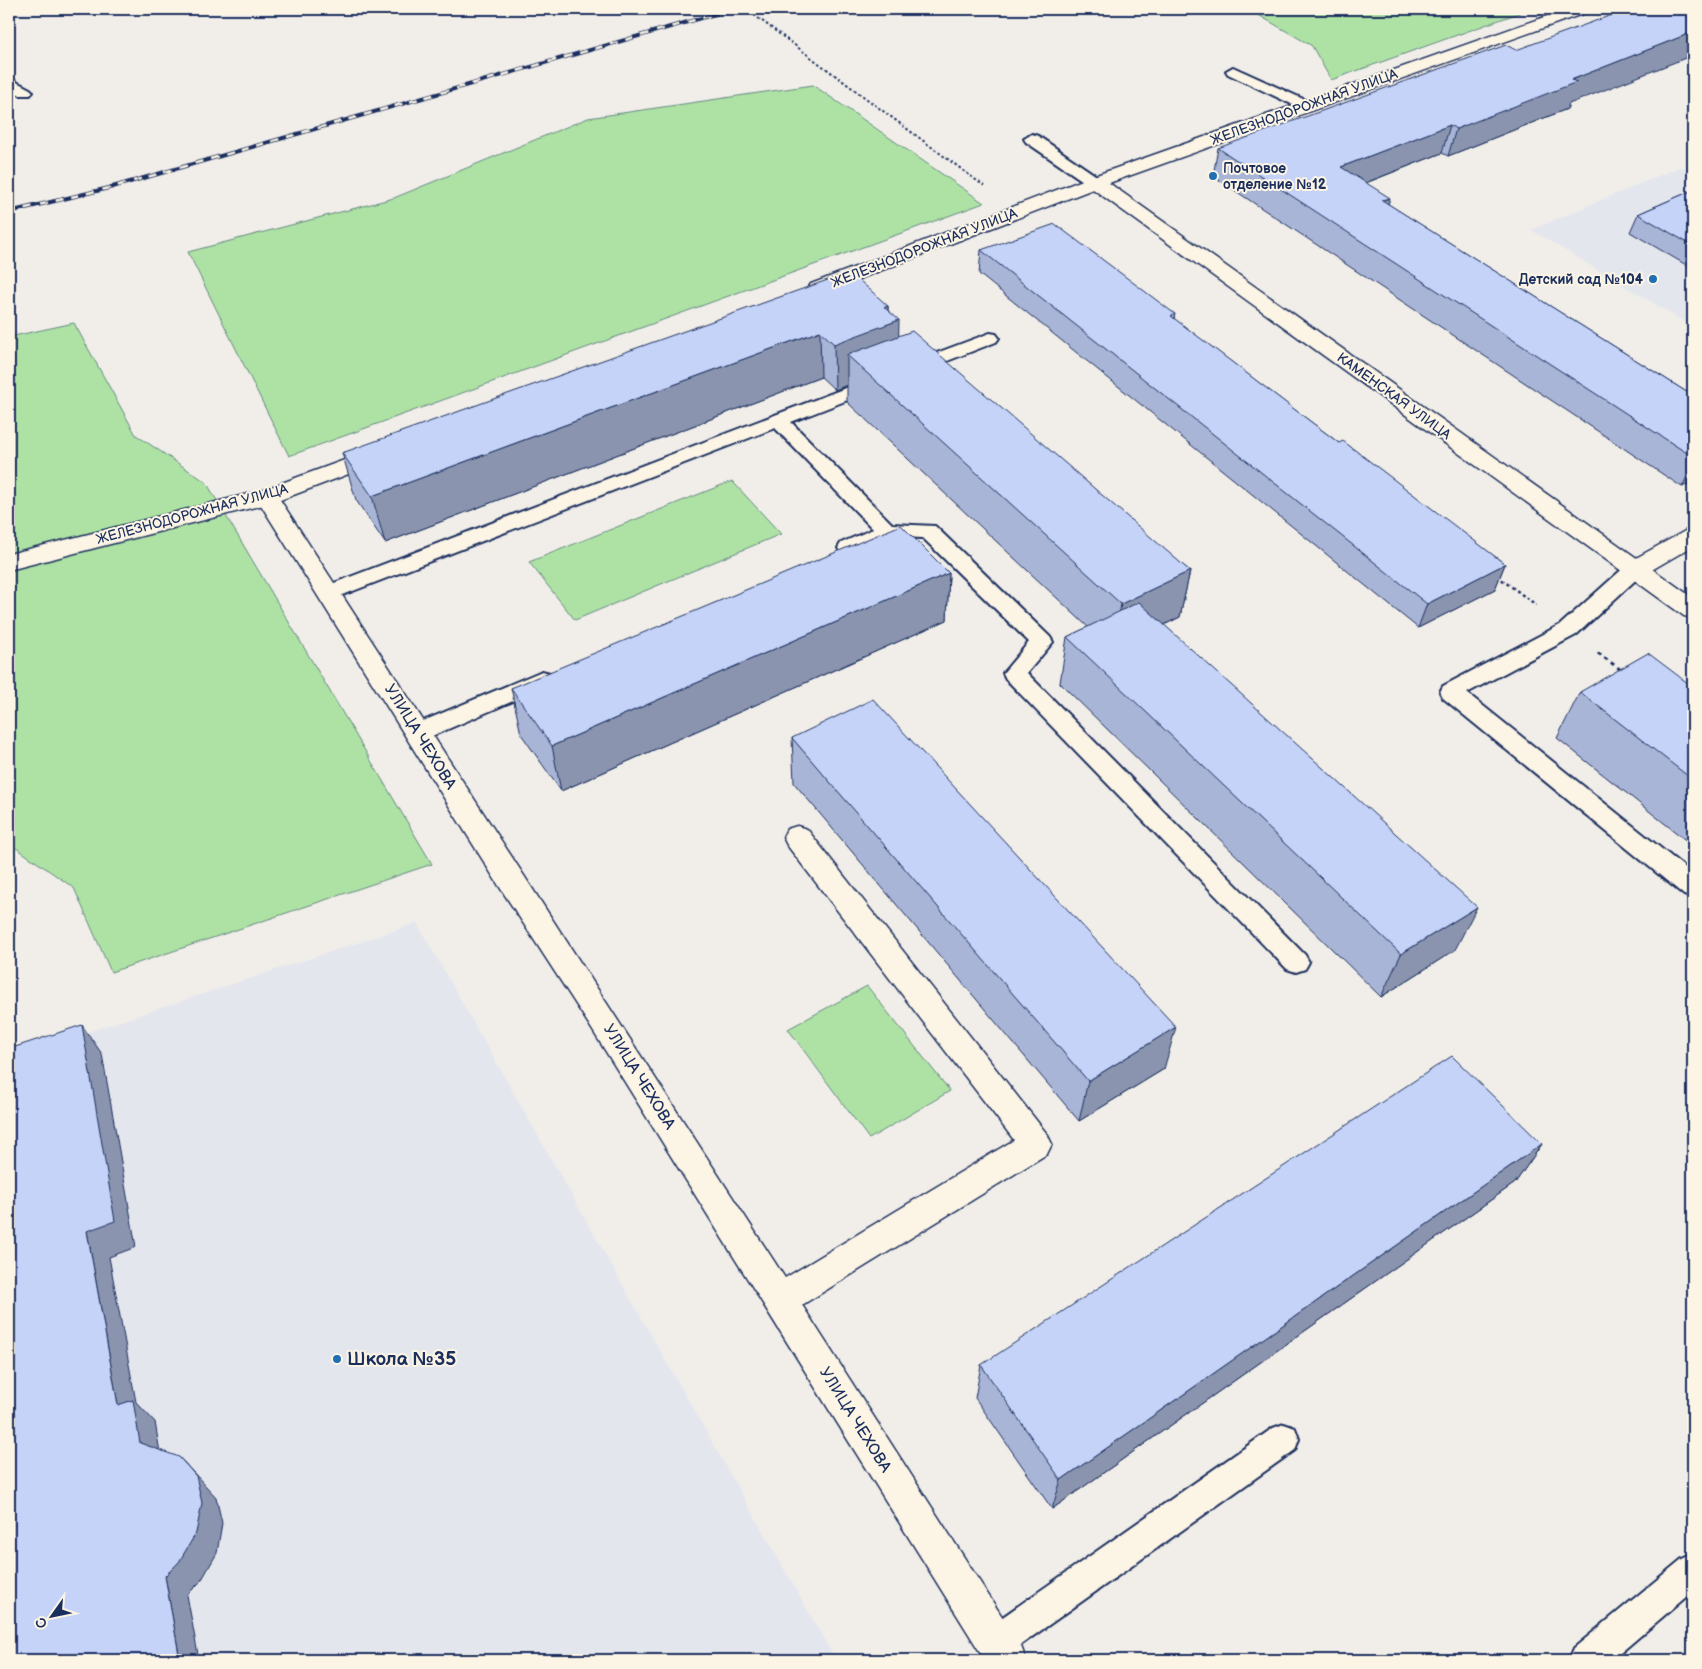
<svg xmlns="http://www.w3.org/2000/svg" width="1702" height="1669" font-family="'Balsamiq Sans',sans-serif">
	<rect width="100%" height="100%" fill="#f1eee9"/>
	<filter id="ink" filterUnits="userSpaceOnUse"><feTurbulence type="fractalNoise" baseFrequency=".02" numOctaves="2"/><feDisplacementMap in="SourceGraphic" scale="10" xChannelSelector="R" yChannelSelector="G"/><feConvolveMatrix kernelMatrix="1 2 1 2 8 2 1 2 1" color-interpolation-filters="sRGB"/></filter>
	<g filter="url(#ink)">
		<g fill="#e4e6ee">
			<path d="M1679 167 1693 168V327L1531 230Z"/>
			<path d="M417 923 836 1660H9V1058Z"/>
		</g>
		<g fill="#aee2a4" stroke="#648881">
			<path d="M1248 9H1530L1331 80 1312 46Z"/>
			<path d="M813 85 984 203 289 456 188 252 394 198 588 118Z"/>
			<path d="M74 323 136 435 206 482 432 864 111 972 74 888 9 843V337Z"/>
			<path d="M732 481 781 534 575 620 529 562Z"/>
			<path d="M867 986 950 1091 869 1139 788 1029Z"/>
		</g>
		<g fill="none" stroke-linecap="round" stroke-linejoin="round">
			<defs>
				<g id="service">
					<path d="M1233 67 1312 103 1315 106 1312 109H1302L1228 74 1226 71Z"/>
					<path d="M9 78 30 89 33 92 30 95H20L9 88Z"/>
					<path d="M1032 134 1038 136 1101 179 1103 182 1101 185H1089L1026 142 1024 139Z"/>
					<path d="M990 333 996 334 999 338 996 342 919 372H907L904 368 907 364Z"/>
					<path d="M877 376 884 378 886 382 884 386 791 422 892 524 935 526 1050 637 1053 642 1027 673 1305 955 1309 962 1305 969 1296 972 1287 969 1006 679 1003 673 1029 642 923 538C913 538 900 536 890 538 873 541 859 558 841 553L838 548 841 543 873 529 775 428 335 598 328 600 321 598 318 593 321 588Z"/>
					<path d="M1635 562 1642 564 1645 569 1642 574 1576 635 1467 693 1693 874V898L1684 895 1443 698 1440 692 1443 686 1560 625 1628 564Z"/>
					<path d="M542 671 550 673 553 679 550 685 425 739 417 741 409 739 406 733 409 727Z"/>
					<path d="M1284 1424 1295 1428 1299 1439 1295 1450 1008 1654 996 1659 984 1654 979 1642 984 1630 1273 1428Z"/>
					<path d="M1693 1554V1591L1612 1660H1569L1574 1648 1682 1559Z"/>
				</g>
				<g id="minor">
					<path d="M267 490 275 492 785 1278 1014 1140 787 845 783 837 787 829 797 826 807 829 1047 1134 1052 1144 1047 1154 802 1305 1021 1646 1026 1660H985L588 1023 499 886 256 497 259 492Z"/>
					<path d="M1693 528V546L1643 575 1635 577 1627 575 1623 569 1627 563 1685 531Z"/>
				</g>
				<g id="tertiary">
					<path d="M1567 9H1590L1588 12 1109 183 1693 598V618L1684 616 1093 189 825 292 818 294 811 292 808 288 811 284 1088 178Z"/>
					<path d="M380 447 388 449 391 454 388 459 275 502 9 570V554L260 491Z"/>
				</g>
			</defs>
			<use href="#service" stroke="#1b2f5e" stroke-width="4"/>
			<use href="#minor" stroke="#1b2f5e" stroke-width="3"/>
			<use href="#tertiary" stroke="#1b2f5e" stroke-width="3"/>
			<path stroke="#1b2f5e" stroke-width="2" stroke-dasharray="2.5 2.5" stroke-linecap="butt" d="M746 9 984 186"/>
			<g stroke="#1b2f5e" stroke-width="2.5" stroke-dasharray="3 3" stroke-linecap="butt">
				<path d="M1497 576 1536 605"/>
				<path d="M1598 653 1600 654"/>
			</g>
			<path stroke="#1b2f5e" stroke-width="3" stroke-dasharray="4 4" stroke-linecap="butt" d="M1598 653 1621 670"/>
			<use href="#service" fill="#fcf5e5" fill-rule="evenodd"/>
			<use href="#minor" fill="#fcf5e5" fill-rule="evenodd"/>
			<use href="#tertiary" fill="#fcf5e5" fill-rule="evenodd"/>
			<defs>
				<path id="rail" d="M9 212 109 188 733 9"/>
			</defs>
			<use href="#rail" stroke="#1b2f5e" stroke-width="4"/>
			<use href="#rail" stroke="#fcf5e5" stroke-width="2.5" stroke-dasharray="8" stroke-linecap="butt"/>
		</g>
		<g fill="#a9b5d6" stroke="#1b2f5e">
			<path d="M1569 104 1567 109 1448 156 1442 153 1366 183 1388 204 1693 396V482L1682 487 1213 176 1218 148Z"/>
			<path d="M1693 190V269L1630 232 1638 214Z"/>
			<path d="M981 250 1175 314 1174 319 1339 443 1505 564 1495 589 1418 628 979 274Z"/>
			<path d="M888 306V311L898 336 1190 571 1180 617 1164 625 1455 950 1381 997 1060 683 1067 637 1088 627 847 402V385L835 390 821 377 385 543 356 500 342 453Z"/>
			<path d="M949 573 947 620 561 791 521 734 511 688Z"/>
			<path d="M1693 687V846L1557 738 1580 692Z"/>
			<path d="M792 738 1164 1069 1079 1121 794 783Z"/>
			<path d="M1542 1144 1515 1183 1052 1509 975 1398 981 1365Z"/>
			<path d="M1693 1655V1660H1688Z"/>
		</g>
		<g fill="#8a94ae" stroke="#1b2f5e">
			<path d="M1693 32V55L1569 104 1567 109 1448 156 1456 129 1571 80Z"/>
			<path d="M1450 125 1442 153 1334 195 1341 167Z"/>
			<path d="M1390 198 1382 226V200Z"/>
			<path d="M888 306V324L899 320 898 366 847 355V385L835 390 834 344 884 307Z"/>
			<path d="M820 331 821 377 385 543 372 496Z"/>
			<path d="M1693 465V482L1682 487Z"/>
			<path d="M1505 564 1495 589 1418 628 1427 604Z"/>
			<path d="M1190 571 1180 617 1113 650 1121 604Z"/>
			<path d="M949 573 947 620 561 791 552 746Z"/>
			<path d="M1477 907 1455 950 1381 997 1401 954Z"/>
			<path d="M82 1025 102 1054 136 1247 109 1257 136 1402 155 1422 162 1465 140 1443 118 1405 87 1231Z"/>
			<path d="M1176 1027 1164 1069 1079 1121 1088 1081Z"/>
			<path d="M1542 1144 1515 1183 1052 1509 1061 1480Z"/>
			<path d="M179 1457 216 1497 222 1523 217 1553 201 1581 187 1595 199 1660H180L165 1576Z"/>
		</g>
		<g fill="#c5d3f9" stroke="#1b2f5e">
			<path d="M1628 9H1693V32L1571 80 1577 82 1456 129 1450 125 1341 167 1390 198 1382 200 1693 396V457L1218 148 1506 45 1516 50Z"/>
			<path d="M1693 190V246L1638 214Z"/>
			<path d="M1055 224 1175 314 1171 316 1339 443 1343 441 1505 564 1427 604 981 250Z"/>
			<path d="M850 272 888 306 884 307 899 320 834 344 820 331 372 496 342 453Z"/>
			<path d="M912 331 1190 571 1121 604 847 355Z"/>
			<path d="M901 525 949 573 552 746 511 688Z"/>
			<path d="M1139 602 1477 907 1401 954 1067 637Z"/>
			<path d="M1648 653 1693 687V780L1580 692Z"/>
			<path d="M873 699 1176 1027 1088 1081 792 738Z"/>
			<path d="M82 1025 115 1221 87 1231 118 1405 133 1400 140 1443 179 1457 196 1476 202 1503 196 1533 179 1562 165 1576 180 1660H9V1049Z"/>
			<path d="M1452 1056 1542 1144 1061 1480 981 1365Z"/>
		</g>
	</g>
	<g fill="#1f6fb2" stroke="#fcf5e5" stroke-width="2">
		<circle cx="1213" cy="176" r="5"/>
		<circle cx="1653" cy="279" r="5"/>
		<circle cx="337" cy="1359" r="5"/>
	</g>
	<g text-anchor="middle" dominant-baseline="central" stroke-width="4" stroke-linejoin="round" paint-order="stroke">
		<g font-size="14" fill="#1b2f5e" stroke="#fcf5e5">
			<text transform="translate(1304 107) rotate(-20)">ЖЕЛЕЗНОДОРОЖНАЯ УЛИЦА</text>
			<text transform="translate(924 248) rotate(-21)">ЖЕЛЕЗНОДОРОЖНАЯ УЛИЦА</text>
			<text transform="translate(1394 396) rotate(36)">КАМЕНСКАЯ УЛИЦА</text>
			<text transform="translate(192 514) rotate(-15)">ЖЕЛЕЗНОДОРОЖНАЯ УЛИЦА</text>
		</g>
		<g font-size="14" font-weight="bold" fill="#1b2f5e" stroke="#fcf5e5" text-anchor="start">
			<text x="1223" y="168">Почтовое<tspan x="1223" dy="16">отделение №12</tspan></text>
			<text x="1643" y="279" text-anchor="end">Детский сад №104</text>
		</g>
		<g font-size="16" fill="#1b2f5e" stroke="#fcf5e5">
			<text transform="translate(420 737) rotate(58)">УЛИЦА ЧЕХОВА</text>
			<text transform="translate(639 1077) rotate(58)">УЛИЦА ЧЕХОВА</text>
			<text transform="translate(855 1420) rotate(58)">УЛИЦА ЧЕХОВА</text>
		</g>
		<g font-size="19" font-weight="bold" fill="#1b2f5e" stroke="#fcf5e5" text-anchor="start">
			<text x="347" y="1359">Школа №35</text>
		</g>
	</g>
	<rect width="1702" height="1669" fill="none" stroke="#fcf5e5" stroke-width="30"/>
	<rect x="15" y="15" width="1672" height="1639" fill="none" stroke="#1b2f5e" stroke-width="2" filter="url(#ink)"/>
	<g transform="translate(52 1616) rotate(237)" stroke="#fcf5e5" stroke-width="4" paint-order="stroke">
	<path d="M0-4L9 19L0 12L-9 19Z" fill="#1b2f5e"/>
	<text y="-8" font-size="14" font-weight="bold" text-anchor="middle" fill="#1b2f5e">С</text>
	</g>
</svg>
